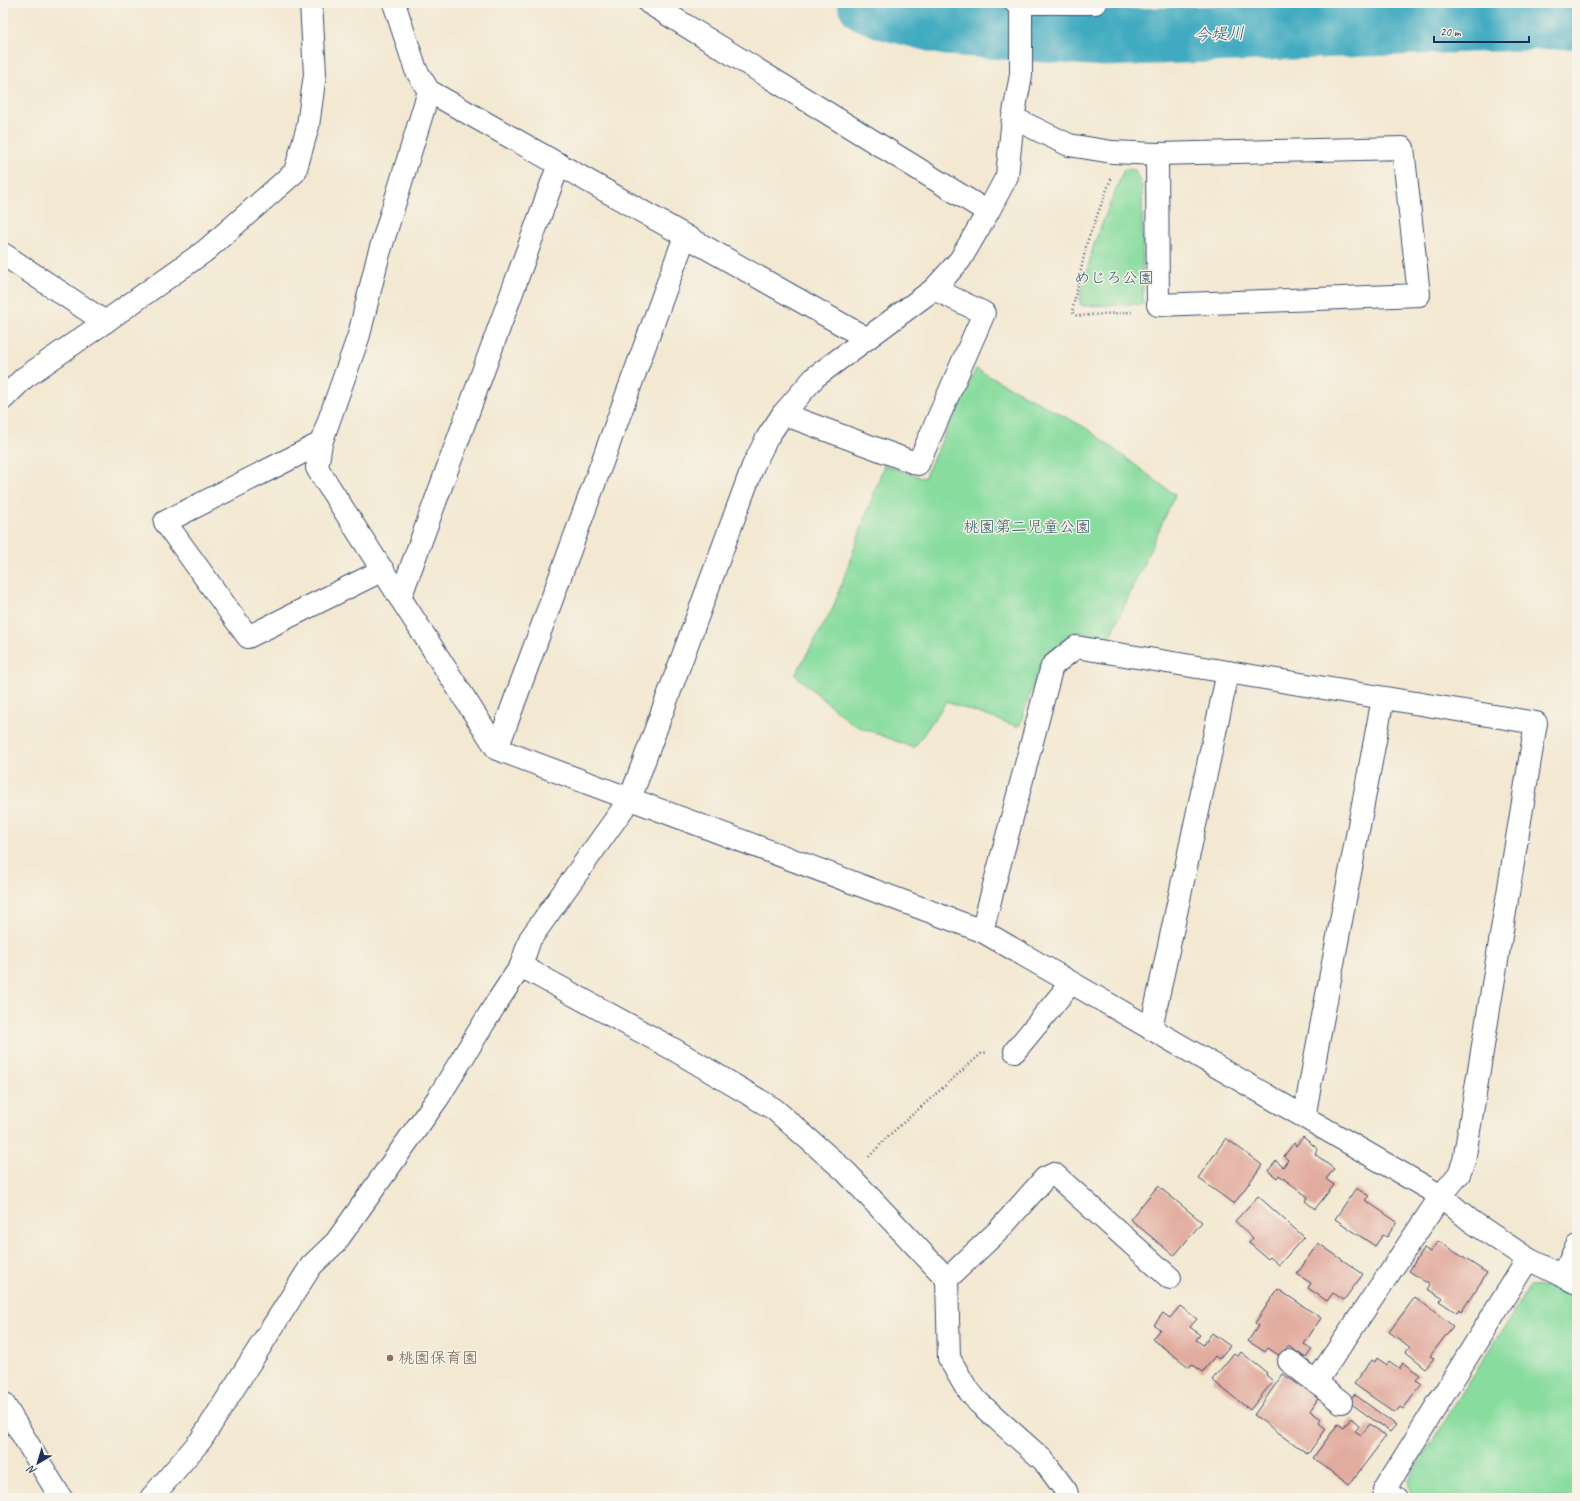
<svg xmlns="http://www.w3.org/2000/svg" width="1580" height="1501" font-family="Caveat,'Klee One',sans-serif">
	<rect width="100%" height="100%" fill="#f7f3e8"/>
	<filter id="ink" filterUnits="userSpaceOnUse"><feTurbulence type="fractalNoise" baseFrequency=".025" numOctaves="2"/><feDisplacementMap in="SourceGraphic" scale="8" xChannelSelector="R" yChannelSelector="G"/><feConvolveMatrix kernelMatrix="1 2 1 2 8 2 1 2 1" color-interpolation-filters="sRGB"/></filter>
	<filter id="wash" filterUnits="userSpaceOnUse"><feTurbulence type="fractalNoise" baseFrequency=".012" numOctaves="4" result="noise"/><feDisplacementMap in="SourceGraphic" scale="16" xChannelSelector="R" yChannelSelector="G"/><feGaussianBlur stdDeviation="0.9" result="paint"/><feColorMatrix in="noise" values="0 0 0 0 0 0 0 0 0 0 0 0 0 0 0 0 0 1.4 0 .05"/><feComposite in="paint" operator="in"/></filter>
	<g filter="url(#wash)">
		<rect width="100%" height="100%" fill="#f3e8d1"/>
		<g fill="#87dc9e" stroke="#51867e">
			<path d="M1124 169 1135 170 1142 186 1143 304 1083 306 1080 304V299L1094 244Z"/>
			<path d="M976 369 1086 428 1175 495 1110 637 1072 632 1041 662 1019 727 946 702 914 748 852 724 795 675 833 608 884 465 924 478Z"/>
			<path d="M1550 1286 1577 1299V1498H1417L1411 1494 1408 1479 1530 1287Z"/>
		</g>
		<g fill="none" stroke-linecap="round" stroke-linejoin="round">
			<path stroke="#40aac0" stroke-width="57" d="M866 3 888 12 946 27 1105 38 1577 20"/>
		</g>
		<g id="blocks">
			<g fill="#e2ab9f">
				<path d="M1303 1137 1318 1149 1315 1154 1334 1169 1326 1179 1334 1185 1315 1209 1305 1201 1308 1197 1279 1175 1277 1178 1268 1171 1276 1161 1283 1167 1288 1160 1284 1156 1294 1143 1296 1146Z"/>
				<path d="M1226 1138 1262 1165 1234 1204 1198 1178Z"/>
				<path d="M1158 1186 1202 1222 1174 1256 1130 1219Z"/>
				<path d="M1356 1188 1369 1196 1365 1200 1397 1222 1387 1237 1383 1235 1375 1246 1335 1219Z"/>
				<path d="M1258 1196 1304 1237 1279 1265 1270 1257 1268 1259 1249 1243 1253 1238 1235 1221Z"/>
				<path d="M1438 1241 1487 1273 1461 1312 1459 1310 1457 1313 1439 1301 1442 1298 1427 1289 1430 1285 1409 1271 1424 1248 1430 1252Z"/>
				<path d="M1318 1243 1363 1274 1344 1300 1333 1293 1327 1301 1308 1288 1311 1283 1297 1274Z"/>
				<path d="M1278 1289 1321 1318 1304 1344 1312 1349 1306 1358 1288 1346 1280 1356 1268 1348 1265 1352 1248 1341 1258 1326 1255 1323Z"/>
				<path d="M1415 1297 1453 1326 1430 1356 1434 1358 1426 1368 1406 1352 1410 1347 1389 1332Z"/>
				<path d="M1180 1306 1197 1319 1190 1327 1200 1335 1196 1340 1203 1345 1212 1333 1230 1346 1219 1359 1215 1356 1203 1372 1192 1364 1189 1367 1152 1339 1160 1329 1154 1325 1163 1313 1170 1318Z"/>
				<path d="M1241 1352 1267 1373 1266 1375 1273 1381 1250 1410 1212 1380 1234 1353 1238 1356Z"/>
				<path d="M1377 1358 1387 1365 1389 1362 1399 1369 1403 1363 1420 1375 1416 1380 1422 1384 1403 1409 1400 1407 1395 1413 1354 1384 1372 1360 1375 1362Z"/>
				<path d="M1283 1374 1302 1387 1303 1385 1319 1397 1310 1411 1321 1419 1319 1423 1326 1429 1308 1454 1254 1415Z"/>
				<path d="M1354 1394 1396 1425 1390 1432 1349 1402Z"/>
				<path d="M1351 1418 1359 1425 1355 1431 1361 1435 1370 1424 1386 1436 1349 1485 1313 1458 1338 1424 1344 1428Z"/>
			</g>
		</g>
	</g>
	<g filter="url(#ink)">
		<use href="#blocks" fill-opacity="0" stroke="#3b4b6f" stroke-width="1"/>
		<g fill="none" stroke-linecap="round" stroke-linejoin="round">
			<defs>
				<g id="minor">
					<path d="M394 3 416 70 429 91 866 338"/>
					<path d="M649 3 988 212"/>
					<path d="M429 91 378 257 359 335 321 443 317 468 497 749 982 931 1441 1196 1471 1221 1528 1259 1577 1283"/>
					<path d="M1013 118 1069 145 1112 152 1157 154 1158 305 1419 295 1403 148 1157 154"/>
					<path d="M3 254 105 322"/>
					<path d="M3 399 24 378 105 322 205 251 295 172 308 126 315 74 311 3"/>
					<path d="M783 414 918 464 984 313 934 289"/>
					<path d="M321 443 165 522 248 637 383 570"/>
					<path d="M400 598 559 164"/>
					<path d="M497 749 685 236"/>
					<path d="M982 931 1052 666 1076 647 1536 723 1464 1161 1459 1174 1441 1196 1316 1382"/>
					<path d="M521 966 530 939 630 799 753 466 767 438 783 414 815 377 934 289 960 260 988 212 1007 176 1013 118 1021 75V4"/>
					<path d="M1151 1029 1228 672"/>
					<path d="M1015 1051 1071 983"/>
					<path d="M1304 1117 1383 698"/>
					<path d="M1562 1275 1577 1246"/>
					<path d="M947 1279 999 1230 1045 1178 1054 1174 1170 1278"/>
					<path d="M1289 1361 1341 1402"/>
					<path d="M3 1403 61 1498"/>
					<path d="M151 1498 201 1440 311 1266 336 1242 438 1098 495 1005 521 966 673 1049 774 1109 846 1172 947 1279 949 1358 965 1386 978 1402 1043 1460 1066 1491 1068 1498"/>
					<path d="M1396 1498 1384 1490 1528 1259"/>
				</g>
				<path id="tertiary" d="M1016 3H1095"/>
			</defs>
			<use href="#minor" stroke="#3b4b6f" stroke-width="24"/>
			<use href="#tertiary" stroke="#3b4b6f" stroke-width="24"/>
			<g stroke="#3b4b6f" stroke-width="2.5" stroke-dasharray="1 3" stroke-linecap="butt">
				<path d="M1111 179 1087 242 1072 312 1077 316 1132 312"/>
				<path d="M869 1157 886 1138 981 1054 987 1052"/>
			</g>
			<use href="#minor" stroke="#fff" stroke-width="22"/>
			<use href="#tertiary" stroke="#fff" stroke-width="22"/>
		</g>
	</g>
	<circle fill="#8d6e63" stroke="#f7f3e8" stroke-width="1.5" cx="390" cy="1358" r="4"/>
	<g text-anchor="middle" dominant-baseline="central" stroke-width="3" stroke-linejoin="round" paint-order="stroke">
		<g font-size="16" fill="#365a6e" stroke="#f7f3e8">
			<text x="1114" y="278">めじろ公園</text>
			<text x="1027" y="527">桃園第二児童公園</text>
		</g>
		<g font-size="16" fill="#785e54" stroke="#f7f3e8" text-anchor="start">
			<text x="398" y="1358">桃園保育園</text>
		</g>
		<g font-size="17" font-style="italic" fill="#285a80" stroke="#f7f3e8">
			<text transform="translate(1219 34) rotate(-2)">今堤川</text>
		</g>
	</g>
	<rect width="1580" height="1501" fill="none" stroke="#f7f3e8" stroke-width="16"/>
	<g transform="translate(38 1463) rotate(218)" stroke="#f7f3e8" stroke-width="3" paint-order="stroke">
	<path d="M0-3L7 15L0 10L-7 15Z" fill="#1b2f5e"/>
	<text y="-6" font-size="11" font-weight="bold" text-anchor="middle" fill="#1b2f5e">N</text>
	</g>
	<path d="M1434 36v6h95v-6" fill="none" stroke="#1b2f5e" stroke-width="2"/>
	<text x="1440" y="36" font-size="12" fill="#1b2f5e" stroke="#f7f3e8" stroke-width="3" paint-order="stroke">20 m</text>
</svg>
